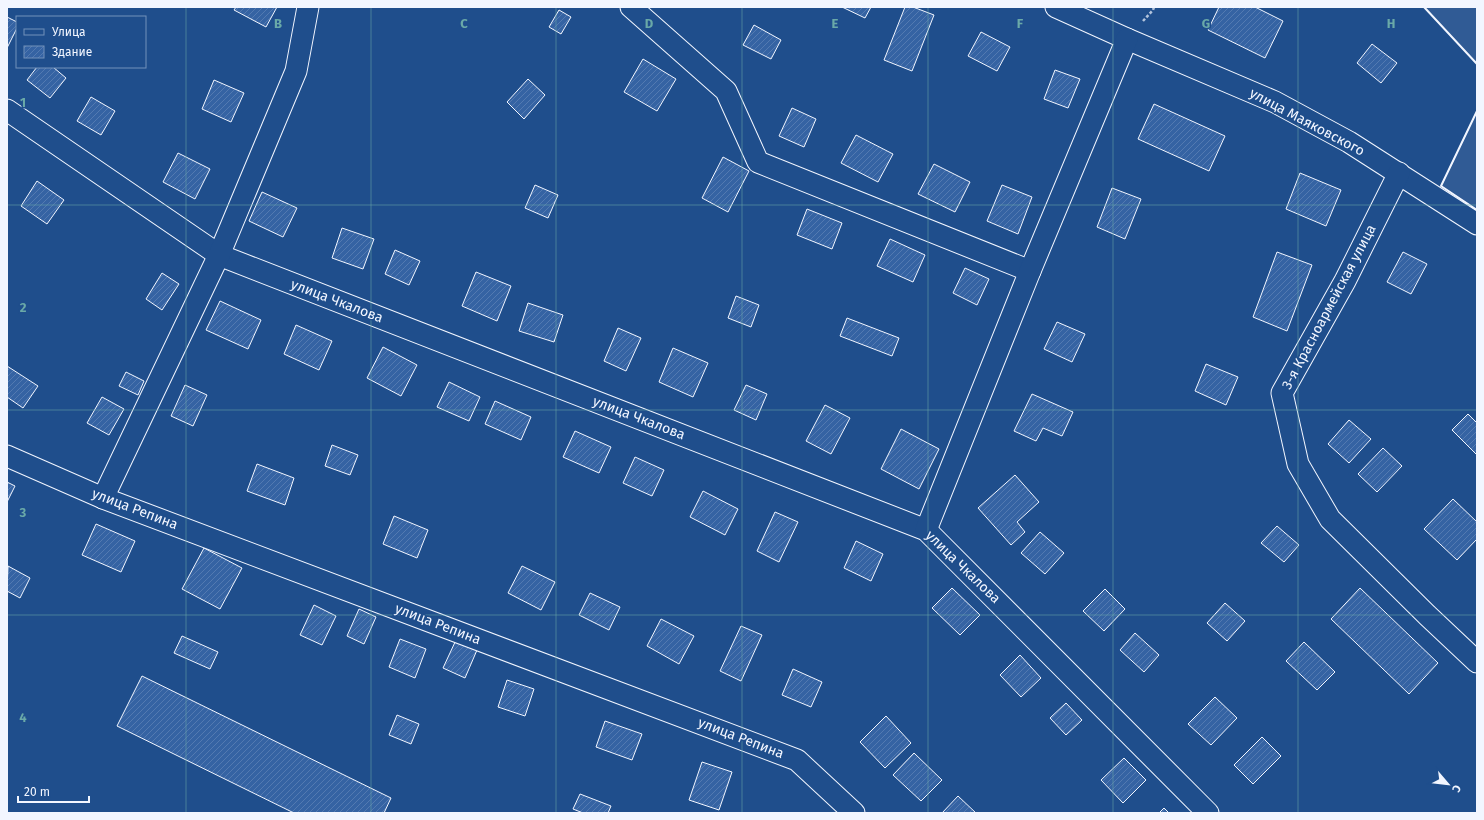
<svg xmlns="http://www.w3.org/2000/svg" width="1484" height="820" font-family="'Fira Sans',sans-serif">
	<defs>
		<pattern id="building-hatch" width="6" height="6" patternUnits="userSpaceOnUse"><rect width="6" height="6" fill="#3563a3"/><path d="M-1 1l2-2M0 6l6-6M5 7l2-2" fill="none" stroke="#537ab1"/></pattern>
	</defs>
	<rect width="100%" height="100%" fill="#1f4e8c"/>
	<g fill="#305b95" stroke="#a8bbd7">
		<path d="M1424 7H1477V64Z"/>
		<path d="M1477 111V210L1441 186Z"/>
	</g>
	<g fill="url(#building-hatch)" stroke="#f2f6ff">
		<path d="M236 7H277L266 27 234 10Z"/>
		<path d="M842 7H871L865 18Z"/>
		<path d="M905 7H913L934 15 912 71 884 60Z"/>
		<path d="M1219 7H1255L1283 21 1265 58 1208 30Z"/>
		<path d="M559 10 571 17 561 34 549 27Z"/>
		<path d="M7 17 17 22V28L7 48Z"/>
		<path d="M754 25 781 40 771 59 743 45Z"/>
		<path d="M981 32 1010 47 997 71 968 56Z"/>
		<path d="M1372 44 1397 63 1381 83 1357 63Z"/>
		<path d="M643 59 676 79 657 111 624 92Z"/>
		<path d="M37 67H53L66 78 50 98 27 80Z"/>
		<path d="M1055 70 1080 79 1068 108 1044 99Z"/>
		<path d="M528 79 545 95 524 119 507 102Z"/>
		<path d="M214 80 244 93 231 122 202 109Z"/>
		<path d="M91 97 115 111 101 135 77 121Z"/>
		<path d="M1154 104 1225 136 1209 171 1138 139Z"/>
		<path d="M792 108 816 119 804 147 779 136Z"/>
		<path d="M856 135 893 154 878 182 841 163Z"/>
		<path d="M178 153 210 169 195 199 163 182Z"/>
		<path d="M723 157 749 171 728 212 702 198Z"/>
		<path d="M934 164 970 182 955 212 918 194Z"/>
		<path d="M1300 173 1341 190 1326 226 1286 209Z"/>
		<path d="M37 181 64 200 47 224 21 206Z"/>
		<path d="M535 185 558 195 548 218 525 208Z"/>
		<path d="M1002 185 1032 197 1018 234 987 221Z"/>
		<path d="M1112 188 1141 199 1125 239 1097 227Z"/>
		<path d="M262 192 297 208 283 237 249 221Z"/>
		<path d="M807 209 842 223 832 249 797 235Z"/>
		<path d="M342 228 374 239 363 269 332 258Z"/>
		<path d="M890 239 925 255 913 282 877 266Z"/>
		<path d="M395 250 420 261 409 285 385 274Z"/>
		<path d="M1277 252 1312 265 1287 331 1253 317Z"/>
		<path d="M1403 252 1427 264 1411 294 1387 282Z"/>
		<path d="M965 268 989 279 977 305 953 293Z"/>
		<path d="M476 272 511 286 497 321 462 306Z"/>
		<path d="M162 273 179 284 162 310 146 299Z"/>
		<path d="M736 296 759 305 751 327 728 318Z"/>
		<path d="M220 301 261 320 248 349 206 330Z"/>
		<path d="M528 303 563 315 554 342 519 331Z"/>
		<path d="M847 318 899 338 892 356 840 336Z"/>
		<path d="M1057 322 1085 334 1072 362 1044 349Z"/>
		<path d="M296 325 332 341 319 370 284 354Z"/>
		<path d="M618 328 641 338 626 371 604 361Z"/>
		<path d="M383 347 417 365 401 396 367 378Z"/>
		<path d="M673 348 708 363 693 397 659 382Z"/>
		<path d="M1206 364 1238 377 1226 405 1195 391Z"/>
		<path d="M7 366 38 386 23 408 7 397Z"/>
		<path d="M126 372 144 381 138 395 119 386Z"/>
		<path d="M449 382 480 397 469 421 437 407Z"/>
		<path d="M185 385 207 395 193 426 171 416Z"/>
		<path d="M746 385 767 394 756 420 734 410Z"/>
		<path d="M1032 394 1073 412 1062 436 1043 428 1036 441 1014 431Z"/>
		<path d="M102 397 124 409 109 435 87 423Z"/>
		<path d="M495 401 531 417 521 440 485 424Z"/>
		<path d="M825 405 850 418 831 454 806 441Z"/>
		<path d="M1468 414 1477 423V455L1452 430Z"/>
		<path d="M1349 420 1371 439 1349 463 1328 444Z"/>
		<path d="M901 429 939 449 919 489 881 469Z"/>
		<path d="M575 431 611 447 599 473 563 457Z"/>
		<path d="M332 445 358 455 350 475 325 466Z"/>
		<path d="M1383 448 1402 466 1377 492 1358 474Z"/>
		<path d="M635 457 664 470 652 496 623 483Z"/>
		<path d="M257 464 294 478 285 505 247 491Z"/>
		<path d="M1015 475 1039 502 1017 522 1025 532 1011 545 978 508Z"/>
		<path d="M7 482 15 486 7 502Z"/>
		<path d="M703 491 738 509 725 535 690 517Z"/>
		<path d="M1453 499 1477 522V539L1457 560 1424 529Z"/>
		<path d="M775 512 798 522 779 562 757 551Z"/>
		<path d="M394 516 428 530 417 558 383 544Z"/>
		<path d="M96 524 135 541 121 572 82 555Z"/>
		<path d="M1277 526 1299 545 1284 562 1261 543Z"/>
		<path d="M1040 532 1064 553 1045 574 1021 553Z"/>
		<path d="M856 541 883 554 871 581 844 568Z"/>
		<path d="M204 548 242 568 220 609 182 589Z"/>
		<path d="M8 566 30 578 20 598 7 591Z"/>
		<path d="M522 566 555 582 541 610 508 593Z"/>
		<path d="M952 588 980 615 960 635 932 608Z"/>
		<path d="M1360 588 1438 663 1409 694 1331 619Z"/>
		<path d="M1105 589 1125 609 1104 631 1083 611Z"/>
		<path d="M590 593 620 607 609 630 579 615Z"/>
		<path d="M1225 603 1245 621 1227 641 1207 623Z"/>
		<path d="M314 605 336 616 322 645 300 635Z"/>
		<path d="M359 609 376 617 364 644 347 636Z"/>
		<path d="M661 619 694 636 679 664 647 646Z"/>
		<path d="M741 626 762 635 741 681 720 671Z"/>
		<path d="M1135 633 1159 655 1144 672 1120 650Z"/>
		<path d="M182 636 218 652 210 669 174 653Z"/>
		<path d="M400 639 426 649 415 678 389 667Z"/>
		<path d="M456 640 477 650 465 678 443 668Z"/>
		<path d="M1304 642 1335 672 1317 690 1286 661Z"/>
		<path d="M1020 655 1041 678 1021 697 1000 675Z"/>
		<path d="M793 669 822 682 811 707 782 695Z"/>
		<path d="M142 676 391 798 384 813H294L117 726Z"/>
		<path d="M507 680 534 689 525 716 498 707Z"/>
		<path d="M1215 697 1237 718 1211 745 1188 724Z"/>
		<path d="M1066 703 1082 720 1066 735 1050 718Z"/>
		<path d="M397 715 419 724 411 744 389 735Z"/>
		<path d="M886 716 911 743 885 768 860 742Z"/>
		<path d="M605 721 642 734 632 760 596 747Z"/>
		<path d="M1262 737 1281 756 1253 784 1234 765Z"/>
		<path d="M914 753 942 780 921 801 893 775Z"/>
		<path d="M1124 758 1146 780 1123 803 1101 780Z"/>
		<path d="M702 762 732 772 719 810 689 800Z"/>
		<path d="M580 794 611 806 608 813H583L573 809Z"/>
		<path d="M958 796 976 813H942Z"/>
		<path d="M1164 808 1169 813H1159Z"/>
	</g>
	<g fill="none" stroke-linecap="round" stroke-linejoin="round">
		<defs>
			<g id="minor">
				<path d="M631 7 726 91 758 162 1030 271"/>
				<path d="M1056 7 1127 39 1275 102 1349 142 1477 224"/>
				<path d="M7 110 219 255 926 530 1208 813"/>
				<path d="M1399 173 1345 281 1282 393 1298 464 1330 519 1427 615 1477 662"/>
				<path d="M7 456 103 498 797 760 854 813"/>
				<path d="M103 498 219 255 296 71 308 7"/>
				<path d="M926 530 1030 271 1127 39"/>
			</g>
		</defs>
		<use href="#minor" stroke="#f2f6ff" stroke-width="23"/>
		<path stroke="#b3c4dc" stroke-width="2.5" stroke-dasharray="3 2" stroke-linecap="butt" d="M1143 21 1153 10 1154 7"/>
		<use href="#minor" stroke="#1f4e8c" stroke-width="21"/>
		<g stroke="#f2f6ff" stroke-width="2">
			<path d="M1424 7 1477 64"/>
			<path d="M1477 111 1441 186 1477 210"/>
		</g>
	</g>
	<path fill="none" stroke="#6aa9a8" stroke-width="1" stroke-opacity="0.55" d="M186 7V813M371 7V813M556 7V813M742 7V813M928 7V813M1113 7V813M1298 7V813M7 205H1477M7 410H1477M7 615H1477"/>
	<g text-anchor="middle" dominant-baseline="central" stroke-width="3" stroke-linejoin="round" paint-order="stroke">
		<g font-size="14" fill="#f2f6ff" stroke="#1f4e8c">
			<text transform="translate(1307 122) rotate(28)">улица Маяковского</text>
			<text transform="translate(337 301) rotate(21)">улица Чкалова</text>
			<text transform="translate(1329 307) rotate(-62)">3-я Красноармейская улица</text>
			<text transform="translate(639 418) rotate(21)">улица Чкалова</text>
			<text transform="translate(135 509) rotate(21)">улица Репина</text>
			<text transform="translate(963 567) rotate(44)">улица Чкалова</text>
			<text transform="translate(438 624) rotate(21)">улица Репина</text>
			<text transform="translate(741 738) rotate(21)">улица Репина</text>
		</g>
	</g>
	<g font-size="13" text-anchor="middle" font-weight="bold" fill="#6aa9a8" stroke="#1f4e8c" stroke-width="3" stroke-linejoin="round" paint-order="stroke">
		<text x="278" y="28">B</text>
		<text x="464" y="28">C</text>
		<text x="649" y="28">D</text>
		<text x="835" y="28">E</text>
		<text x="1020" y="28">F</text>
		<text x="1206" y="28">G</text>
		<text x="1391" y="28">H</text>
		<text x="23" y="107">1</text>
		<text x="23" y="312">2</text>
		<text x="23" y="517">3</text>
		<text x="23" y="722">4</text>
	</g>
	<rect width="1484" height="820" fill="none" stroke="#f2f6ff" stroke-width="16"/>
	<rect x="16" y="16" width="130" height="52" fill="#1f4e8c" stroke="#7391ba"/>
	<rect x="24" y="29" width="20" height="6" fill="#1f4e8c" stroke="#7391ba"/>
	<text x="52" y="36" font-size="12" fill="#f2f6ff">Улица</text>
	<rect x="24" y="46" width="20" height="12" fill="url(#building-hatch)" stroke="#7391ba"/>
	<text x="52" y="56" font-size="12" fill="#f2f6ff">Здание</text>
	<g transform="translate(1448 784) rotate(118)" stroke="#1f4e8c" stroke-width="3" paint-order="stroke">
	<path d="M0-3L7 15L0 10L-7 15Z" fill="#f2f6ff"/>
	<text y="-6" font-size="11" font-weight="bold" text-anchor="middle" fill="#f2f6ff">С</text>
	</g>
	<path d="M18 796v6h71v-6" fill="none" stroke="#f2f6ff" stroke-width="2"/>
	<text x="24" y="796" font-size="12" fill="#f2f6ff" stroke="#1f4e8c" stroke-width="3" paint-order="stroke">20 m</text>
</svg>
